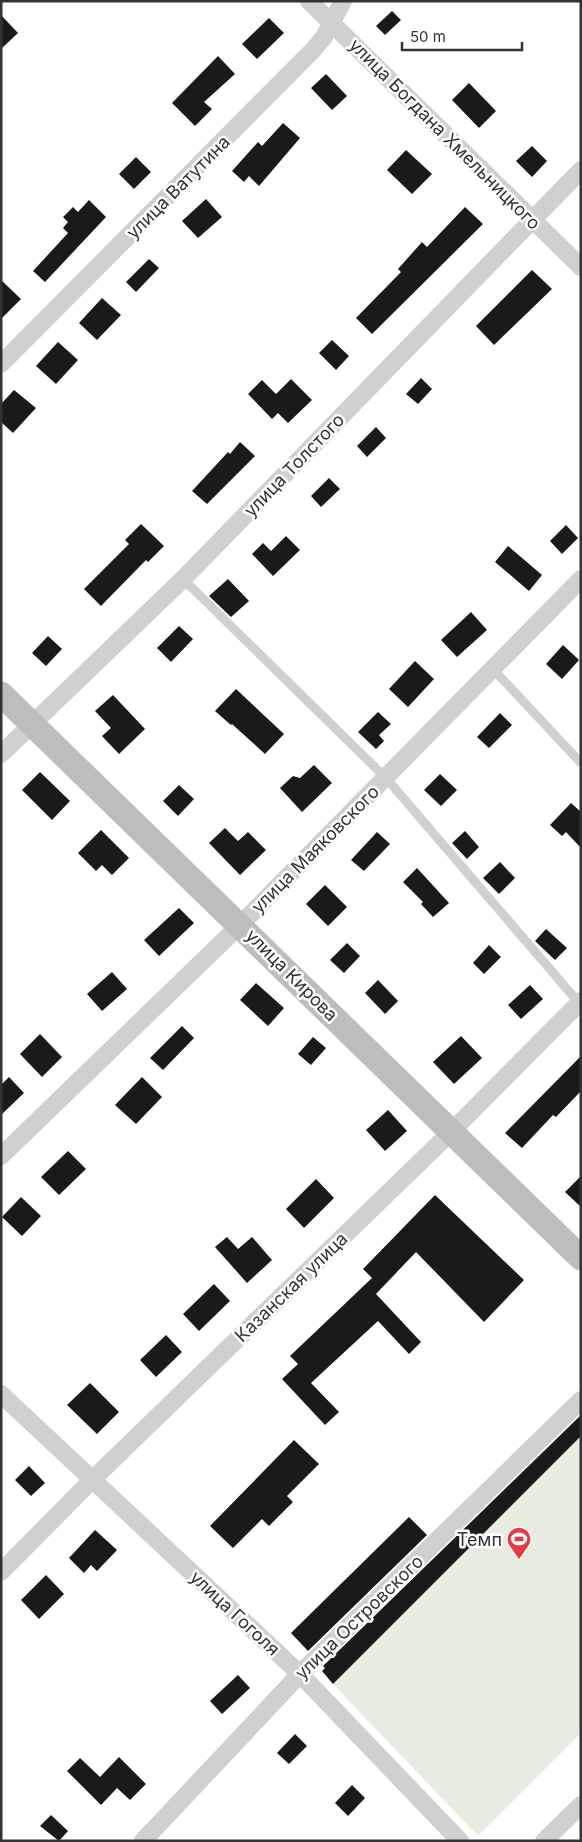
<svg xmlns="http://www.w3.org/2000/svg" width="582" height="1842" font-family="Inter,sans-serif">
	<rect width="100%" height="100%" fill="#fff"/>
	<path fill="#e6ecdf" d="M581 1436V1733L478 1836 333 1684Z"/>
	<g fill="#1a1a1a">
		<path d="M392 11 401 20 385 35 376 26Z"/>
		<path d="M1 15 18 33 1 49Z"/>
		<path d="M269 18 284 33 257 59 242 44Z"/>
		<path d="M218 56 235 74 204 102 212 109 195 126 172 103Z"/>
		<path d="M326 74 347 96 332 110 311 88Z"/>
		<path d="M469 83 496 111 479 128 452 100Z"/>
		<path d="M283 123 300 138 259 186 249 176 244 182 232 171 258 142 262 146Z"/>
		<path d="M532 146 547 161 532 177 516 161Z"/>
		<path d="M406 150 432 174 412 194 387 170Z"/>
		<path d="M136 157 151 172 134 189 119 174Z"/>
		<path d="M206 199 222 217 198 238 182 221Z"/>
		<path d="M89 200 106 217 45 282 33 271 68 233 63 228 68 222 63 217 73 207 78 212Z"/>
		<path d="M465 207 483 224 372 334 356 318 401 272 398 269 422 242 427 247Z"/>
		<path d="M149 259 159 268 136 292 126 282Z"/>
		<path d="M532 270 552 289 494 345 476 326Z"/>
		<path d="M1 280 21 299 1 319Z"/>
		<path d="M102 298 121 315 97 340 79 323Z"/>
		<path d="M332 340 349 356 336 370 319 353Z"/>
		<path d="M58 342 78 360 56 384 36 366Z"/>
		<path d="M421 378 432 389 418 404 406 394Z"/>
		<path d="M291 379 312 400 288 423 278 413 272 419 248 394 262 380 276 394Z"/>
		<path d="M14 390 36 408 13 433 1 422V404Z"/>
		<path d="M376 427 386 438 367 457 357 446Z"/>
		<path d="M240 442 255 456 207 504 192 491 228 452 230 454Z"/>
		<path d="M329 478 340 489 321 507 311 496Z"/>
		<path d="M141 524 164 546 148 562 146 560 101 606 84 589 129 544 125 540Z"/>
		<path d="M566 525 578 538 562 554 550 541Z"/>
		<path d="M286 536 300 550 273 576 252 554 263 543 271 551Z"/>
		<path d="M508 546 542 575 529 591 495 562Z"/>
		<path d="M228 579 249 601 231 617 209 596Z"/>
		<path d="M471 612 487 630 457 657 441 640Z"/>
		<path d="M179 626 193 639 171 662 157 648Z"/>
		<path d="M48 636 62 649 46 666 32 653Z"/>
		<path d="M563 645 579 660 562 679 546 664Z"/>
		<path d="M415 661 434 679 408 707 389 689Z"/>
		<path d="M236 689 284 734 265 754 232 724 231 725 215 711Z"/>
		<path d="M113 695 145 729 119 754 102 736 111 728 95 711Z"/>
		<path d="M378 712 391 724 379 735 384 741 376 749 358 732Z"/>
		<path d="M500 713 512 725 489 748 477 737Z"/>
		<path d="M314 765 332 783 302 812 280 788 293 776 300 778Z"/>
		<path d="M40 772 70 801 52 820 22 790Z"/>
		<path d="M440 774 457 790 441 806 424 790Z"/>
		<path d="M179 785 194 799 178 816 163 801Z"/>
		<path d="M571 803 581 812V848L566 832 562 836 550 825Z"/>
		<path d="M225 828 238 841 248 832 266 850 240 875 209 843Z"/>
		<path d="M101 830 129 858 112 875 102 865 96 871 78 853Z"/>
		<path d="M465 831 479 847 467 859 452 843Z"/>
		<path d="M377 832 390 844 364 871 351 860Z"/>
		<path d="M500 862 515 878 499 894 483 878Z"/>
		<path d="M417 868 449 903 433 917 421 904 423 902 403 882Z"/>
		<path d="M325 885 347 907 328 926 306 904Z"/>
		<path d="M179 908 194 923 159 956 144 940Z"/>
		<path d="M546 929 567 948 555 960 535 941Z"/>
		<path d="M347 943 360 956 344 973 330 960Z"/>
		<path d="M489 945 501 957 484 974 473 963Z"/>
		<path d="M112 972 127 989 102 1011 87 994Z"/>
		<path d="M378 980 398 1001 385 1014 365 993Z"/>
		<path d="M256 983 284 1008 268 1026 240 1000Z"/>
		<path d="M530 985 543 999 521 1019 508 1005Z"/>
		<path d="M182 1026 194 1038 163 1070 150 1058Z"/>
		<path d="M40 1034 62 1057 42 1077 20 1054Z"/>
		<path d="M461 1036 482 1058 454 1084 433 1062Z"/>
		<path d="M313 1037 326 1048 311 1065 298 1054Z"/>
		<path d="M581 1056V1091L556 1117 553 1115 522 1148 505 1133Z"/>
		<path d="M9 1077 24 1093 1 1115V1085Z"/>
		<path d="M142 1077 162 1097 136 1124 115 1105Z"/>
		<path d="M388 1110 407 1131 385 1151 366 1130Z"/>
		<path d="M68 1151 86 1169 59 1195 41 1177Z"/>
		<path d="M581 1176V1207L565 1192Z"/>
		<path d="M316 1179 334 1198 304 1228 286 1209Z"/>
		<path d="M435 1195 524 1280 484 1322 416 1252 376 1294 421 1342 409 1354 378 1321 311 1383 339 1412 325 1425 282 1379 298 1364 290 1356 372 1278 363 1269Z"/>
		<path d="M21 1197 41 1216 22 1236 2 1217Z"/>
		<path d="M227 1237 238 1249 252 1237 272 1260 247 1283 215 1247Z"/>
		<path d="M214 1284 230 1301 199 1331 183 1314Z"/>
		<path d="M166 1335 182 1352 156 1377 140 1360Z"/>
		<path d="M90 1383 119 1412 97 1434 67 1405Z"/>
		<path d="M581 1415V1436L333 1684 322 1671 325 1668 323 1666Z"/>
		<path d="M294 1440 319 1464 287 1496 293 1502 269 1526 262 1519 233 1548 210 1526Z"/>
		<path d="M29 1466 45 1483 31 1496 15 1480Z"/>
		<path d="M409 1517 427 1535 308 1651 291 1633Z"/>
		<path d="M95 1530 117 1550 97 1571 91 1565 84 1573 69 1558Z"/>
		<path d="M46 1575 64 1594 39 1619 21 1600Z"/>
		<path d="M238 1675 250 1688 222 1714 210 1701Z"/>
		<path d="M295 1734 307 1746 289 1764 277 1753Z"/>
		<path d="M119 1757 146 1784 130 1800 117 1788 101 1805 67 1771 80 1758 100 1777Z"/>
		<path d="M352 1785 365 1798 348 1816 335 1803Z"/>
		<path d="M51 1815 68 1831 59 1841 40 1826Z"/>
	</g>
	<g fill="none" stroke-linecap="round" stroke-linejoin="round">
		<g stroke="#d0d0d0" stroke-width="9">
			<path d="M183 579 386 778 579 1003"/>
			<path d="M493 669 581 763"/>
		</g>
		<g stroke="#d0d0d0" stroke-width="18">
			<path d="M309 1 581 267"/>
			<path d="M1 364 313 50 324 37 343 1"/>
			<path d="M1 754 183 579 581 170"/>
			<path d="M1 1156 240 925 581 579"/>
			<path d="M1 1394 300 1674 460 1841"/>
			<path d="M1 1572 92 1480 451 1132 581 1001"/>
			<path d="M143 1841 300 1674 581 1400"/>
			<path d="M544 1841 581 1805"/>
		</g>
		<path stroke="#bdbdbd" stroke-width="25" d="M1 694 581 1258"/>
	</g>
	<defs>
		<symbol id="stadium-pin" viewBox="-11 -11 22 30"><path d="M0 17L-7.5 6A9.5 9.5 0 1 1 7.5 6Z" fill="#e63946" stroke="#fff"/><path d="M0-5a6.5 5 0 1 0 0 10a6.5 5 0 1 0 0-10ZM-3.5-1.8h7v3.6h-7Z" fill="#fff"/></symbol>
	</defs>
	<g fill-rule="evenodd">
		<use href="#stadium-pin" x="505" y="1525" width="28" height="38"/>
	</g>
	<g text-anchor="middle" dominant-baseline="central" stroke-width="5" stroke-linejoin="round" paint-order="stroke">
		<g font-size="18" fill="#333" stroke="#fff">
			<text transform="translate(445 134) rotate(45)">улица Богдана Хмельницкого</text>
			<text transform="translate(178 187) rotate(-45)">улица Ватутина</text>
			<text transform="translate(294 465) rotate(-46)">улица Толстого</text>
			<text transform="translate(315 849) rotate(-45)">улица Маяковского</text>
			<text transform="translate(292 975) rotate(45)">улица Кирова</text>
			<text transform="translate(291 1287) rotate(-44)">Казанская улица</text>
			<text transform="translate(235 1613) rotate(43)">улица Гоголя</text>
			<text transform="translate(359 1617) rotate(-44)">улица Островского</text>
		</g>
		<g font-size="18" fill="#333" stroke="#fff" text-anchor="end">
			<text x="502" y="1539">Темп</text>
		</g>
	</g>
	<rect width="582" height="1842" fill="none" stroke="#333333" stroke-width="5"/>
	<path d="M402 42v8h120v-8" fill="none" stroke="#333333" stroke-width="2.5"/>
	<text x="410" y="42" font-size="15" fill="#333333" stroke="#ffffff" stroke-width="4" paint-order="stroke">50 m</text>
</svg>
